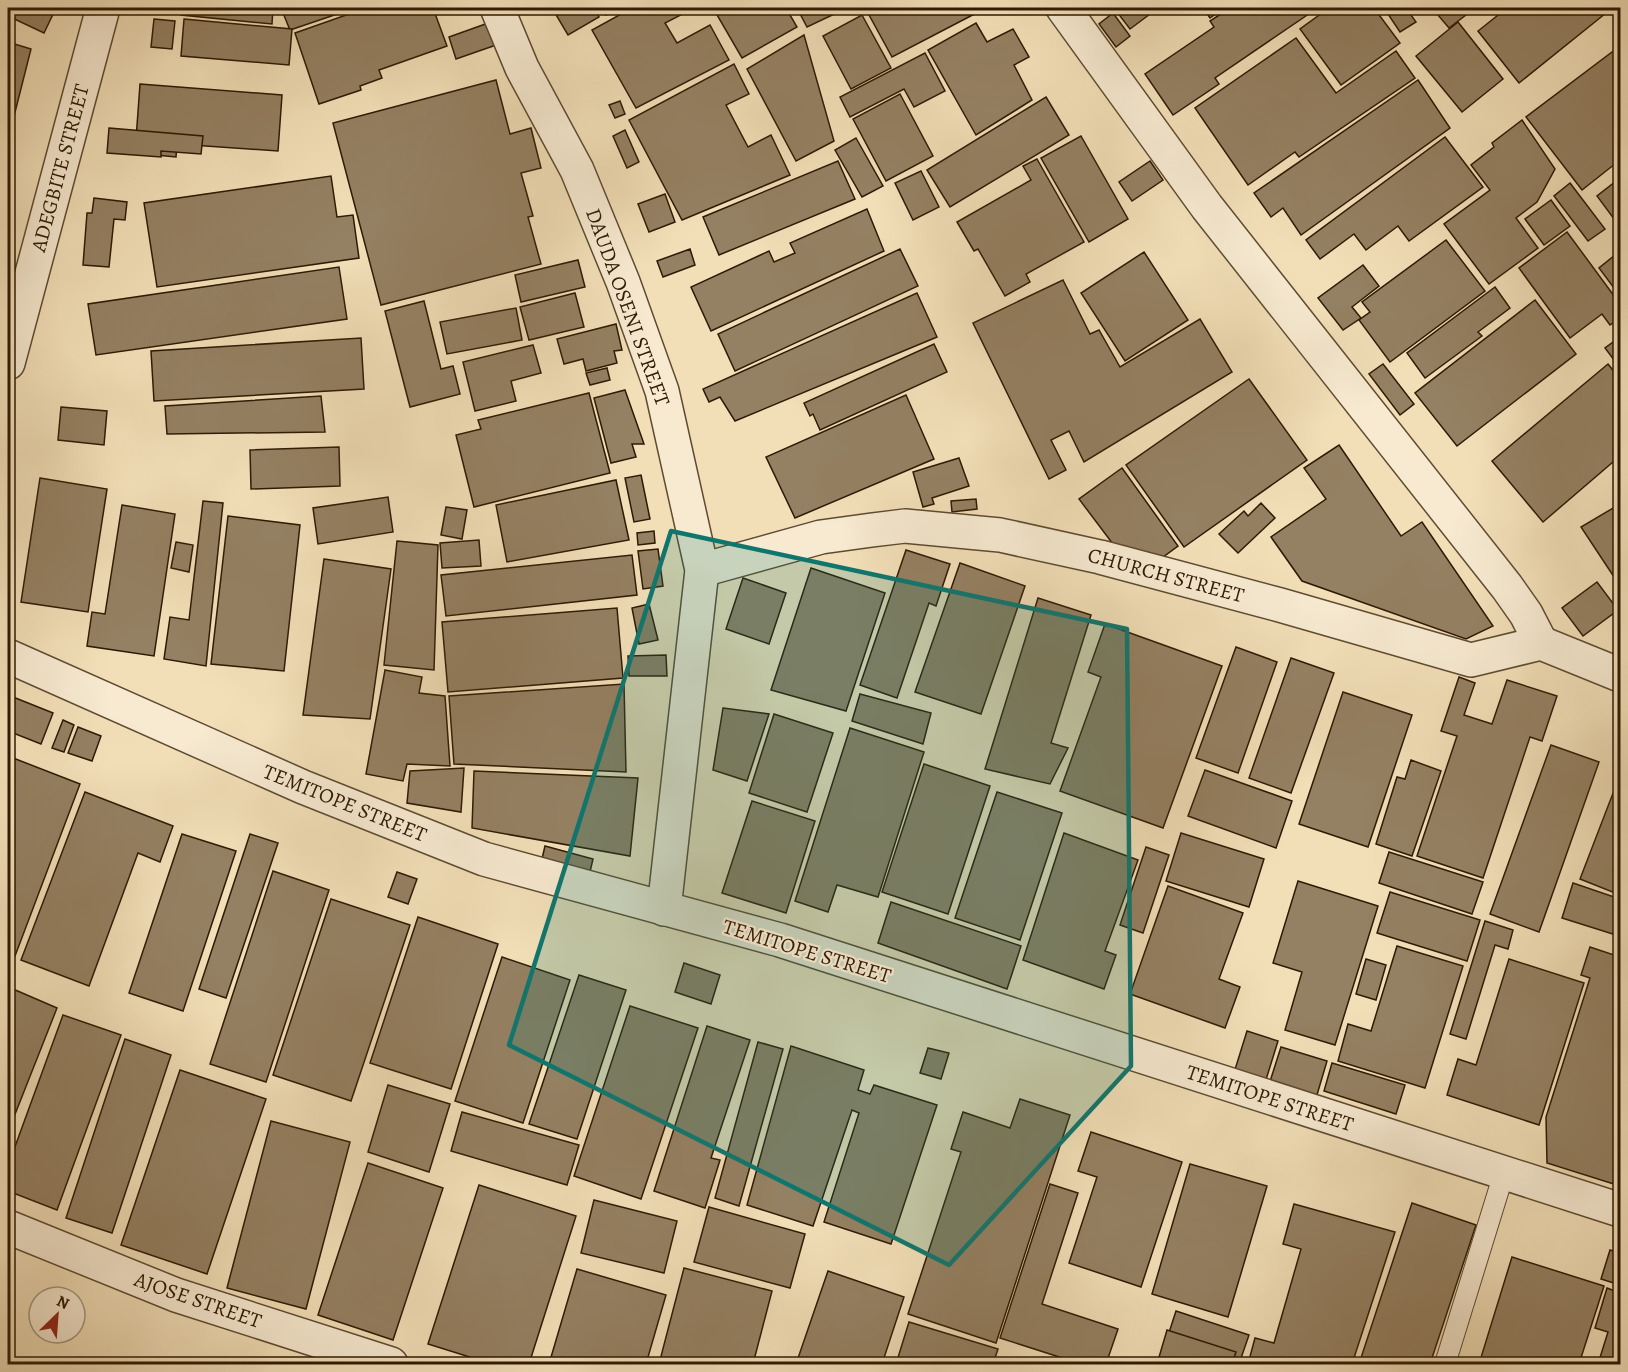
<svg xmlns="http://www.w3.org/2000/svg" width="1628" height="1372" font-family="Alegreya,serif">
	<rect width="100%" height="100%" fill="#f2dfb8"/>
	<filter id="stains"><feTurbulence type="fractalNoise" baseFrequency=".00333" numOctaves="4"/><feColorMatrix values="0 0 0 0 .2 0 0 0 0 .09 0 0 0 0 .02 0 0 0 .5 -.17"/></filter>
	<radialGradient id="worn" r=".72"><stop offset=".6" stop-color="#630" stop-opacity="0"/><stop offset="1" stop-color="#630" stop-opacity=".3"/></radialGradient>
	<g fill="#948062" stroke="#2e1a04" stroke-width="1.5">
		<path d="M8 8H56L44 33 8 16Z"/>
		<path d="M182 8H273L272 24 181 15Z"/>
		<path d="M281 8H355L290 30Z"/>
		<path d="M366 8H433L447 46 379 70 382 78 360 86 361 90 319 104 295 33Z"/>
		<path d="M552 8H594L599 17 568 35Z"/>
		<path d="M602 8H620L606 15Z"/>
		<path d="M632 8H694L665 23 677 43 710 25 729 60 636 108 592 30Z"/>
		<path d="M713 8H786L797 27 742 58Z"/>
		<path d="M797 8H847L807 27Z"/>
		<path d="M879 8H986L892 57 868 13Z"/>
		<path d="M1091 8H1103L1094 14Z"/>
		<path d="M1114 8H1158L1130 29Z"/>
		<path d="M1203 8H1224L1210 18Z"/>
		<path d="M1230 8H1311L1313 11 1215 78 1219 84 1173 115 1145 74 1214 27 1210 21Z"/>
		<path d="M1329 8H1374L1400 43 1341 85 1300 29Z"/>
		<path d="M1384 8H1406L1416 22 1400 32Z"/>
		<path d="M1432 8H1475L1449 28Z"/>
		<path d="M1507 8H1610L1611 9 1519 83 1478 31Z"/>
		<path d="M1113 13 1130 36 1116 47 1099 24Z"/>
		<path d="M862 15 891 68 851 89 823 36Z"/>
		<path d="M154 19 175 21 172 49 151 47Z"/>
		<path d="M184 19 292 29 289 65 181 56Z"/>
		<path d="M491 22 499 44 456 59 449 37Z"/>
		<path d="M1458 22 1503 79 1462 112 1416 56Z"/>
		<path d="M976 23 987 42 1013 29 1029 57 1014 65 1032 100 976 135 928 50Z"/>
		<path d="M804 35 834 141 796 161 747 69Z"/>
		<path d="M1296 38 1336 93 1396 51 1415 78 1299 157 1295 152 1248 185 1195 108Z"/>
		<path d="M8 42 31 49 9 136H8Z"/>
		<path d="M1620 46V160L1582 190 1526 117Z"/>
		<path d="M925 53 945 91 914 107 904 89 850 117 840 97Z"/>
		<path d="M734 64 749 94 726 105 748 147 771 135 790 175 682 220 629 120Z"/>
		<path d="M496 80 510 134 531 128 541 168 521 173 533 216 528 217 541 264 381 305 333 123Z"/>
		<path d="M1418 80 1450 128 1301 235 1283 208 1271 217 1254 193Z"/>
		<path d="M140 84 282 95 278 151 177 144 176 157 135 153Z"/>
		<path d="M900 94 933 156 886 181 853 119Z"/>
		<path d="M1046 97 1069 135 950 207 927 170Z"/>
		<path d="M620 101 625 114 615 118 609 105Z"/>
		<path d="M1522 120 1555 169 1537 202 1516 218 1538 248 1489 284 1444 224 1490 190 1471 165 1494 147 1492 143Z"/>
		<path d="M109 128 203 136 201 154 161 151V157L107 153Z"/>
		<path d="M625 130 639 162 627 168 613 136Z"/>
		<path d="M1081 136 1128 219 1089 242 1041 158Z"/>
		<path d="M1445 137 1483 187 1409 241 1398 226 1366 250 1354 234 1320 259 1306 240Z"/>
		<path d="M856 138 883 186 862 197 835 150Z"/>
		<path d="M1037 159 1084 242 1026 274 1030 282 1005 296 978 249 974 251 957 222 1031 180 1023 166Z"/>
		<path d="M838 161 855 199 719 255 703 217Z"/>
		<path d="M1150 161 1163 180 1132 201 1119 182Z"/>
		<path d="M921 171 939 207 913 220 895 183Z"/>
		<path d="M331 176 337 217 353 215 359 258 157 287 144 203Z"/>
		<path d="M1620 178V227L1597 196Z"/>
		<path d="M1570 183 1605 229 1588 241 1554 196Z"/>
		<path d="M665 194 675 222 649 232 638 204Z"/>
		<path d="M94 198 127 202 125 220 114 219 109 267 83 265 87 213H92Z"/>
		<path d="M1551 200 1570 226 1544 245 1525 219Z"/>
		<path d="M867 209 884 251 711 331 691 287 769 251 774 262 795 253 790 243Z"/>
		<path d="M1567 232 1620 304V318L1610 325 1602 314 1570 338 1519 268Z"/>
		<path d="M1446 240 1485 291 1390 362 1359 320 1370 312 1362 302Z"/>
		<path d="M690 249 695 265 663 277 657 261Z"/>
		<path d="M900 249 918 286 735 371 718 334Z"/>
		<path d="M1620 251V296L1599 268Z"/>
		<path d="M1144 252 1188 320 1125 361 1081 293Z"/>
		<path d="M578 260 585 287 521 302 515 275Z"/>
		<path d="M1363 265 1379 286 1352 307 1361 318 1343 330 1318 298Z"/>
		<path d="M339 267 347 319 96 355 88 304Z"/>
		<path d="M1063 280 1090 334 1099 330 1120 367 1200 319 1232 372 1084 462 1069 431 1051 440 1066 470 1049 479 973 323Z"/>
		<path d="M1495 287 1510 308 1478 332 1482 336 1425 378 1407 353Z"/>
		<path d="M575 293 584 327 529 340 520 307Z"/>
		<path d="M917 293 937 337 735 421 720 397 709 402 703 389Z"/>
		<path d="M1535 300 1576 354 1457 446 1415 393Z"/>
		<path d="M424 301 441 369 453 366 460 394 410 407 385 311Z"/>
		<path d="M516 308 522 340 447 354 440 322Z"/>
		<path d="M616 324 622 350 614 351 617 363 586 371 583 359 564 364 557 339Z"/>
		<path d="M1620 337V368L1605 348Z"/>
		<path d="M361 338 364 389 154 401 151 351Z"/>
		<path d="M934 344 947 372 820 430 813 414 810 416 804 403Z"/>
		<path d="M533 345 541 373 511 381 516 401 475 411 463 362Z"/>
		<path d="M1383 364 1414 404 1400 415 1369 374Z"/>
		<path d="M1608 364 1620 379V456L1543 522 1492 461Z"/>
		<path d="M607 368 610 380 590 385 586 373Z"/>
		<path d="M1249 379 1307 460 1184 547 1126 465Z"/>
		<path d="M625 390 644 444H632L636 457 611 463 594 398Z"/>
		<path d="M589 393 610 473 474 507 456 435 481 429 478 420Z"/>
		<path d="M906 395 934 459 795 518 766 457Z"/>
		<path d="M321 396 325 432 167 434 165 406Z"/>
		<path d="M61 407 107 411 104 445 58 440Z"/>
		<path d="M1339 445 1401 536 1422 522 1493 626 1466 639 1302 581 1271 537 1326 499 1304 468Z"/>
		<path d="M339 447 340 486 251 489 250 450Z"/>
		<path d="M959 458 969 486 932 498 934 504 923 507 913 472Z"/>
		<path d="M1122 468 1178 546 1159 560 1122 556 1079 499Z"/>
		<path d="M641 475 650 519 634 522 625 478Z"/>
		<path d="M40 478 107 489 88 612 21 602Z"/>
		<path d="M616 480 629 540 507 562 496 505Z"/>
		<path d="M388 497 393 532 318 544 313 508Z"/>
		<path d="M976 499 977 509 952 512 951 501Z"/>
		<path d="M203 501 223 503 206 666 164 659 170 617 189 620Z"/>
		<path d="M1261 503 1275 518 1238 553 1219 534 1244 511 1248 516Z"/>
		<path d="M1620 504V581L1618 583 1581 527Z"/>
		<path d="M122 505 175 514 154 656 87 646 92 612 105 614Z"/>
		<path d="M446 507 467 510 462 539 441 535Z"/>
		<path d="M228 516 300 525 284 671 211 664Z"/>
		<path d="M654 531 655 543 638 545 637 533Z"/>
		<path d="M479 540 481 566 442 568 440 543Z"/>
		<path d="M397 541 438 545 434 670 384 665Z"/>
		<path d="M176 542 193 545 189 572 171 568Z"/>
		<path d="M658 549 663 586 643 589 638 551Z"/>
		<path d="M906 550 950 564 936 606 929 603 897 698 860 685Z"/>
		<path d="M632 555 637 595 446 616 441 575Z"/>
		<path d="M324 559 391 569 370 719 303 715Z"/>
		<path d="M960 563 1025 586 981 714 915 692Z"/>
		<path d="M811 568 885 593 846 711 771 690Z"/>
		<path d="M743 578 786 593 769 644 726 629Z"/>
		<path d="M1597 582 1618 610 1583 636 1562 608Z"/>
		<path d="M1038 598 1091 615 1051 743 1068 748 1050 784 985 769Z"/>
		<path d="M649 604 658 640 639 644 632 608Z"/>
		<path d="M617 608 623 678 448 692 442 622Z"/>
		<path d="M1105 624 1222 666 1163 828 1060 791 1101 677 1088 672Z"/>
		<path d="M1236 647 1277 662 1238 773 1196 758Z"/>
		<path d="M666 655 667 676H629L628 656Z"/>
		<path d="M1291 658 1334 673 1291 793 1249 778Z"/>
		<path d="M385 670 422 677 419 693 445 696 450 766 407 764 403 781 366 774Z"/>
		<path d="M1459 677 1475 683 1464 715 1492 724 1507 680 1557 696 1542 741 1530 737 1483 878 1417 856 1457 736 1441 731Z"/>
		<path d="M624 684 626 772 454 764 449 696Z"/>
		<path d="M1343 692 1412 715 1368 847 1299 824Z"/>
		<path d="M860 694 931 713 923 744 852 721Z"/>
		<path d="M8 695 53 713 41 744 8 731Z"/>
		<path d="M723 708 769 714 747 781 713 770Z"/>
		<path d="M774 714 833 733 807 812 749 793Z"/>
		<path d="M63 720 74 725 64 752 52 748Z"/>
		<path d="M78 727 101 736 92 761 68 753Z"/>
		<path d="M850 728 924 752 878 897 837 885 828 912 795 901Z"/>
		<path d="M1551 745 1599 762 1539 932 1490 914Z"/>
		<path d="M8 756 80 784 15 956 8 953Z"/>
		<path d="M1411 760 1441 771 1412 856 1376 844 1397 777 1405 779Z"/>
		<path d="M924 764 990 786 948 914 882 892Z"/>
		<path d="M464 768 461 812 407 803 410 771Z"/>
		<path d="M1205 770 1292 801 1276 848 1188 816Z"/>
		<path d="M474 771 638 778 630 856 472 828Z"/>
		<path d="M1620 775V895L1580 879Z"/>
		<path d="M85 792 173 826 160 862 138 853 89 986 21 960Z"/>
		<path d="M997 792 1062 813 1020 940 955 918Z"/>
		<path d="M752 801 815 821 786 913 722 893Z"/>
		<path d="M1064 833 1138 860 1105 951 1116 955 1104 989 1023 960Z"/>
		<path d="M1181 833 1264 859 1249 907 1166 881Z"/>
		<path d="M182 834 236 851 183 1011 129 993Z"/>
		<path d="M250 834 278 843 226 998 199 989Z"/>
		<path d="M545 846 593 859 589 876 541 863Z"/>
		<path d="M1146 847 1169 855 1143 933 1120 925Z"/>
		<path d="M1389 852 1483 882 1472 914 1379 883Z"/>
		<path d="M273 871 329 890 266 1082 210 1064Z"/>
		<path d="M397 872 417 879 408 904 388 897Z"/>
		<path d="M1298 881 1378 906 1335 1045 1285 1030 1302 972 1273 963Z"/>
		<path d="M1573 883 1620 899V922L1616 935 1562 918Z"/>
		<path d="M1168 886 1243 913 1219 979 1240 987 1225 1028 1130 994Z"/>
		<path d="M1390 892 1480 920 1467 961 1377 933Z"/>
		<path d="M331 899 410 925 351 1101 273 1075Z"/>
		<path d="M891 902 1021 946 1007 989 878 943Z"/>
		<path d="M418 917 498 944 451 1089 370 1063Z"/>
		<path d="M1485 921 1513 930 1508 949 1495 945 1466 1039 1450 1034Z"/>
		<path d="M1397 946 1463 966 1425 1088 1338 1061 1348 1024 1371 1031Z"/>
		<path d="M1590 947 1620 957V1186L1547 1163 1546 1117 1590 978 1581 975Z"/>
		<path d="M502 957 570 980 523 1123 455 1101Z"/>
		<path d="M1366 959 1386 965 1376 1000 1356 994Z"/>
		<path d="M1509 959 1584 983 1539 1125 1447 1095 1458 1059 1476 1065Z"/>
		<path d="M684 963 720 975 711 1004 675 992Z"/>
		<path d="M579 975 626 990 577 1139 529 1124Z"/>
		<path d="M13 989 57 1008 8 1132V1003Z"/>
		<path d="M630 1006 698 1028 641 1199 574 1176Z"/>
		<path d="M63 1015 121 1035 57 1210 8 1191V1166Z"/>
		<path d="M707 1026 750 1040 711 1158 720 1160 705 1208 654 1191Z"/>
		<path d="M1247 1031 1278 1041 1264 1086 1233 1076Z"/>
		<path d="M125 1039 171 1055 112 1233 66 1218Z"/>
		<path d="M758 1042 783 1049 739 1206 715 1198Z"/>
		<path d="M791 1046 864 1070 858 1090 870 1094 874 1085 937 1105 891 1244 824 1222 859 1113 852 1110 813 1226 747 1205Z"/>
		<path d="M1281 1047 1327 1061 1314 1105 1267 1091Z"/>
		<path d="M928 1048 949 1053 941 1079 920 1073Z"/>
		<path d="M1332 1063 1405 1085 1396 1114 1324 1091Z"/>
		<path d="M180 1070 266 1099 207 1274 121 1245Z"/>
		<path d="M388 1085 450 1104 429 1172 368 1152Z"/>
		<path d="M1020 1099 1070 1115 996 1343 908 1314 961 1152 951 1149 963 1112 1010 1128Z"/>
		<path d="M462 1112 579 1145 567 1185 451 1151Z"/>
		<path d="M271 1121 350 1142 306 1309 227 1288Z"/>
		<path d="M1091 1132 1182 1162 1141 1287 1069 1263 1097 1177 1078 1171Z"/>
		<path d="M368 1163 443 1188 393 1340 318 1315Z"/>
		<path d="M1190 1164 1267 1186 1228 1317 1152 1294Z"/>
		<path d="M1050 1184 1078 1193 1042 1304 1118 1329 1106 1364H1081L1000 1338Z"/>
		<path d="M479 1185 576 1216 529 1364H492L428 1344Z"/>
		<path d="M594 1200 677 1221 664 1273 581 1253Z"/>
		<path d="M1412 1203 1476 1225 1430 1364H1359Z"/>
		<path d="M1294 1204 1395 1232 1352 1364H1248L1255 1338 1274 1343 1301 1249 1283 1244Z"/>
		<path d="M709 1207 805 1234 790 1288 694 1262Z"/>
		<path d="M1610 1250 1620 1253V1285L1601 1279Z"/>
		<path d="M1512 1257 1604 1286 1579 1364H1479Z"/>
		<path d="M684 1268 772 1291 753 1364H659Z"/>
		<path d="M577 1269 666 1295 646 1364H549Z"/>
		<path d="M828 1271 904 1297 882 1364H796Z"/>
		<path d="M1607 1288 1620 1293V1364H1598L1608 1332 1595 1328Z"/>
		<path d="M1176 1311 1249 1335 1239 1364H1214L1164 1348Z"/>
		<path d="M909 1322 998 1349 993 1364H896Z"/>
		<path d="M1167 1330 1236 1352 1232 1364H1157Z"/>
	</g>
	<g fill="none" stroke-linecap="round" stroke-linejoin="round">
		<defs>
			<path id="service" d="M1445 1364 1504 1173"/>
			<g id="minor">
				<path d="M497 8 522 68 577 170 623 282 662 391 702 570 664 909"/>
				<path d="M1063 8 1207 207 1507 587 1526 614 1541 643"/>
				<path d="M8 363 103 8"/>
				<path d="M702 570 821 537 872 530 905 526 1000 535 1100 557 1280 605 1471 660 1541 643 1620 675"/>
				<path d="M8 656 303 787 484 859 780 940 1620 1210"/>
				<path d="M8 1227 176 1295 391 1364"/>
			</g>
		</defs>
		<use href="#service" stroke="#5f4b31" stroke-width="22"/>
		<use href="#minor" stroke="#5f4b31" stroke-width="36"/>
		<use href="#service" stroke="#f7ead1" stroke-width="20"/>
		<use href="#minor" stroke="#f7ead1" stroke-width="33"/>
	</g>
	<path fill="#0f766e" fill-opacity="0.2" stroke="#0f766e" stroke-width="4.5" stroke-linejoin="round" d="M671 531 1127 629 1131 1066 949 1265 509 1045Z"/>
	<g text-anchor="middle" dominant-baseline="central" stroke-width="4.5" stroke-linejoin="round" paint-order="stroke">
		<g font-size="21" fill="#2e1a04" stroke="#f7ead1">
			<text transform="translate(60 168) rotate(-75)">ADEGBITE STREET</text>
			<text transform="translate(628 307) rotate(70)">DAUDA OSENI STREET</text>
			<text transform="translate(1166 575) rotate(15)">CHURCH STREET</text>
			<text transform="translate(345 803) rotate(22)">TEMITOPE STREET</text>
			<text transform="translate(807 951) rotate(17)">TEMITOPE STREET</text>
			<text transform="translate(1270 1098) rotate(18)">TEMITOPE STREET</text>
			<text transform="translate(198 1300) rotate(19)">AJOSE STREET</text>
		</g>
	</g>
	<rect width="1628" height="1372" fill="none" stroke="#f2dfb8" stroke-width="30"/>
	<rect x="9" y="9" width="1610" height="1354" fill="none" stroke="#2e1a04" stroke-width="3"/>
	<rect x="15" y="15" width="1598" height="1342" fill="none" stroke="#2e1a04" stroke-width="1.5"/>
	<g transform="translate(57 1315) rotate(25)"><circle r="28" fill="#f7ead1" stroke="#a7977f" stroke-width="1.5"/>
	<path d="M0-4.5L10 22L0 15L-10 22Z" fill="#8f2418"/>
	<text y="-9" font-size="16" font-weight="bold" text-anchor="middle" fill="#2e1a04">N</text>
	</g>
	<rect width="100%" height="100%" filter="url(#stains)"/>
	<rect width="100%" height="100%" fill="url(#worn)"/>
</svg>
